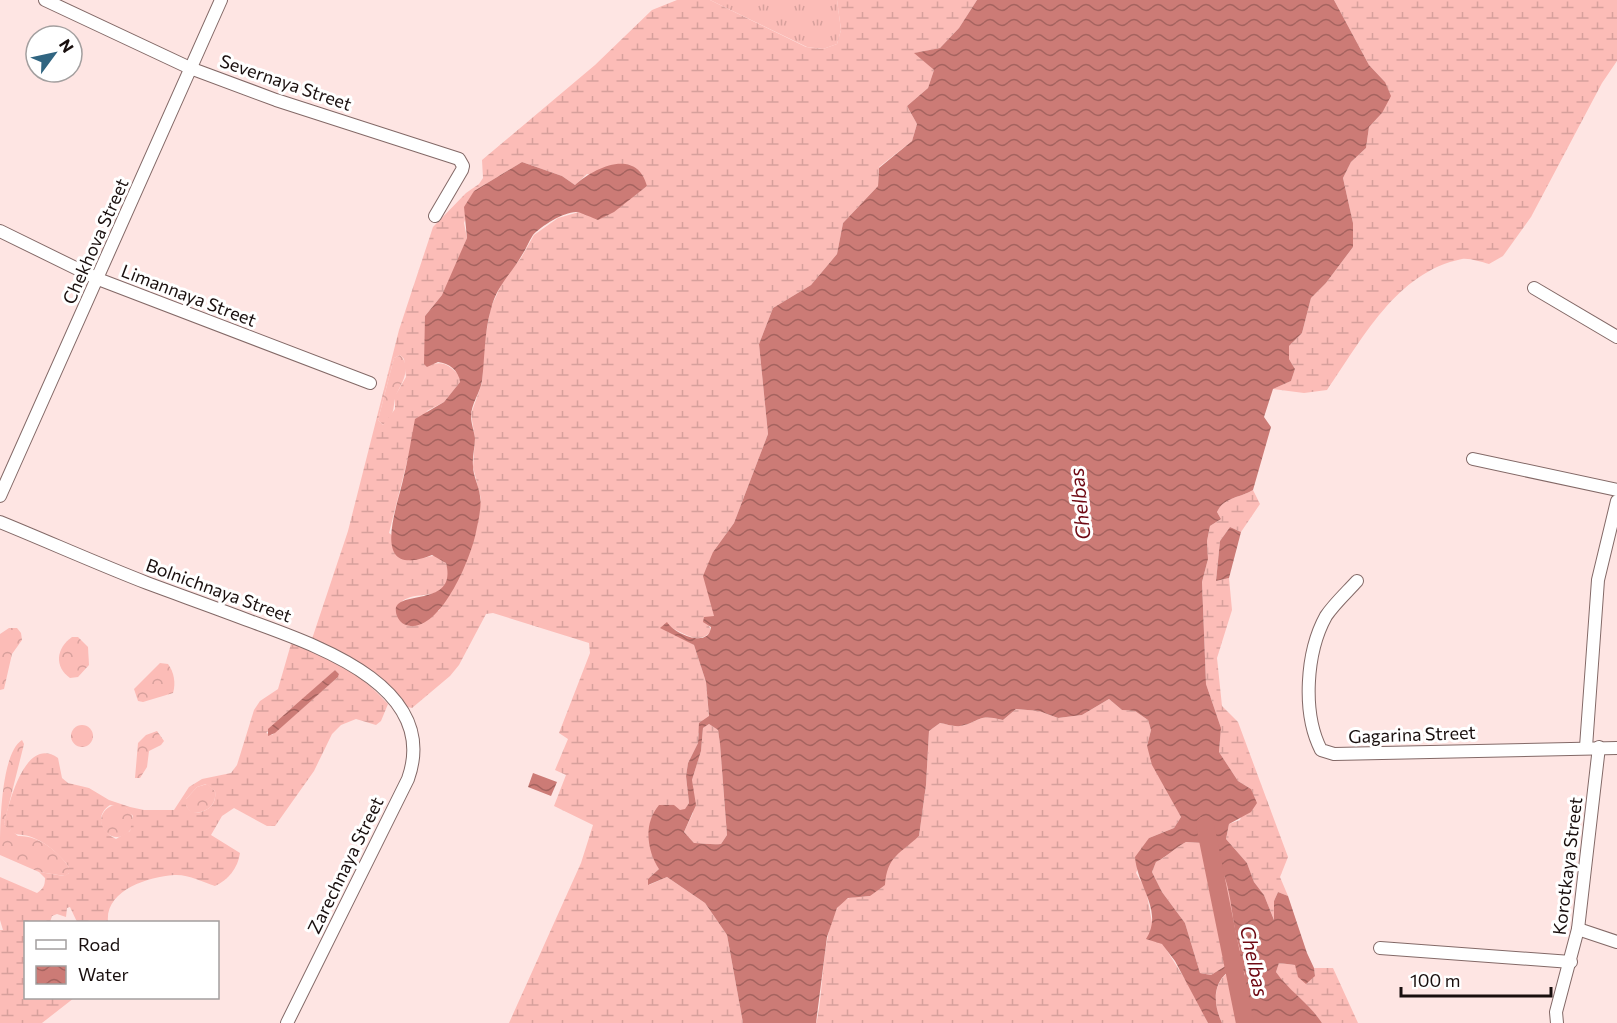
<svg xmlns="http://www.w3.org/2000/svg" width="1617" height="1023" font-family="Commissioner,sans-serif">
	<defs>
		<pattern id="grass-tufts" width="24" height="20" patternUnits="userSpaceOnUse" patternTransform="scale(1.5)"><rect width="24" height="20" fill="#fcbcb7"/><path d="M3 7l-1-3M5 7V3M7 7l1-3M15 17l-1-3M17 17v-4M19 17l1-3" fill="none" stroke="#d7a09c"/></pattern>
		<pattern id="forest-crowns" width="20" height="18" patternUnits="userSpaceOnUse" patternTransform="scale(1.5)"><rect width="20" height="18" fill="#fcbcb7"/><path d="M2 6a3 3 0 1 1 6 0M12 15a3 3 0 1 1 6 0" fill="none" stroke="#d7a09c"/></pattern>
		<pattern id="wetland-marsh" width="20" height="14" patternUnits="userSpaceOnUse" patternTransform="scale(1.5)"><rect width="20" height="14" fill="#fcbcb7"/><path d="M1 5h8M5 5V1M11 12h8M15 12V8" fill="none" stroke="#d7a09c"/></pattern>
		<pattern id="water-waves" width="16" height="10" patternUnits="userSpaceOnUse" patternTransform="scale(1.5)"><rect width="16" height="10" fill="#cc7b76"/><path d="M0 5q4-4 8 0t8 0" fill="none" stroke="#a5635f"/></pattern>
	</defs>
	<rect width="100%" height="100%" fill="#fee5e3"/>
	<path fill="url(#grass-tufts)" d="M710 0H837L841 30 837 44 823 49 807 47Z"/>
	<g fill="url(#forest-crowns)">
		<path d="M400 355C411 366 404 380 398 391 391 404 398 413 383 425L378 420 394 358Z"/>
		<path d="M9 628H17L21 633 22 640 12 654 4 689 0 690V634Z"/>
		<path d="M72 637H78L88 647 89 665 78 677 70 678C54 667 56 648 72 637Z"/>
		<path d="M160 663 168 664C174 672 176 683 173 693L143 702 138 701 134 689Z"/>
		<circle cx="82" cy="736" r="11"/>
		<path d="M157 731 164 741 161 745 149 751 147 767 140 778H135L138 743 146 735Z"/>
		<path d="M22 740 24 744 4 824 18 836C38 835 58 851 69 867V873L65 876 39 872 0 855C0 830 0 754 22 740Z"/>
		<path d="M207 784 215 791C217 806 206 813 191 813L186 806V799L197 787Z"/>
		<circle cx="117" cy="821" r="16"/>
	</g>
	<g fill="url(#wetland-marsh)" fill-rule="evenodd">
		<path d="M677 0H710L806 47 823 49 837 44 841 30 837 0H977L959 28 940 48 915 53 934 70 928 88 907 106 917 124 912 141 879 167 878 186 843 223 837 254 811 285 773 308 759 344 768 434 734 523 713 552 714 617 708 623 711 631C699 646 684 633 670 627L671 632 694 645 706 682 709 717 698 734V743L688 763 686 776 689 803 685 810H680L659 869 648 879 649 885 667 877 705 903 727 935 743 1023H509L581 863 593 825 554 806 566 775 555 770 568 739 559 733 590 653 589 643 493 613 486 614 459 665 450 676 412 708 404 706C376 677 351 654 312 639L348 531 399 330 433 227 466 193 479 184 483 178 482 160 595 65 652 10ZM522 162 562 176 575 185 587 174 647 186 632 197 558 218 534 235 521 258 504 279 491 307 484 344 482 383 471 414 475 438 473 467 481 499 439 611H396C399 605 401 600 408 598 423 592 446 600 448 576 448 571 448 566 445 562 440 555 432 555 425 558L389 533 409 454 427 411 444 402 460 382 459 375C448 364 442 360 427 366L425 316 442 295 455 270 467 238 464 223 474 191ZM400 355 404 359 406 377 395 396V409L383 425 378 420 394 358Z"/>
		<path d="M1334 0H1617V61L1602 83 1531 217 1503 256 1489 264C1481 262 1470 258 1462 259 1396 272 1362 340 1327 390L1304 393 1273 389 1291 381 1295 369 1289 359V346L1302 333 1311 298 1326 283 1353 247V223L1343 178 1351 162 1366 148 1369 127 1382 113 1385 82 1369 65Z"/>
		<path d="M1253 490 1260 504 1241 532 1230 527 1220 541 1216 581 1229 578 1232 610 1217 658 1222 706 1238 722 1288 857 1280 877 1288 896 1278 892 1274 901 1275 922 1264 895 1254 882 1247 863 1226 839 1229 824 1240 820 1251 789 1238 781 1219 752 1221 728 1206 684 1202 582 1208 559 1207 541 1210 526 1221 519 1217 512C1224 497 1240 498 1253 490Z"/>
		<path d="M291 644C329 654 362 675 388 704L381 721 376 725 356 719 341 725 332 734 314 771 275 826H267L234 808 222 816 211 835 240 853C238 868 228 880 215 886 203 882 188 874 174 875 148 877 105 890 108 922H77L70 907 67 908 66 917 57 914 52 916 50 922H26V998H74L42 1023H0V930H3L0 920V877L37 893C43 889 45 886 45 878L39 872 64 876 69 873V867C61 856 48 844 36 839 21 831 16 840 4 824 9 803 25 735 58 758L62 778 68 783 89 788 109 800 130 807 144 810H174L189 787 202 779 231 773 237 765 254 710 260 701 278 689ZM335 670 339 674 338 677 272 735 266 733ZM206 784 215 791C217 806 206 813 192 813L186 806V799L197 787ZM110 805 126 808 133 816 130 831 116 839C100 832 95 815 110 805Z"/>
		<path d="M1109 699 1122 710 1135 711 1148 720 1151 730 1147 746 1181 817 1174 828 1149 838 1136 873 1146 890 1153 928 1196 997 1208 1023H816C825 997 820 912 847 899 853 896 864 897 870 896L893 857 919 836 926 785 929 731 940 723C946 724 954 727 960 726 981 722 976 713 1003 720L1016 709 1039 711 1058 718 1082 715Z"/>
		<path d="M709 724 718 730 720 744 727 835 721 844C711 845 703 843 694 843L684 832 693 813 692 780 701 751 703 728Z"/>
		<path d="M1186 842 1203 843C1237 878 1227 907 1240 950L1227 965 1211 975 1200 973 1185 923 1162 892 1152 872 1156 862C1168 857 1173 848 1186 842Z"/>
		<path d="M1279 963 1295 965 1315 976 1314 968H1333L1358 1023H1322C1308 1002 1289 992 1276 972Z"/>
		<path d="M1242 966C1249 983 1253 1007 1243 1023H1222C1211 1000 1213 974 1242 966Z"/>
	</g>
	<g fill="url(#water-waves)" fill-rule="evenodd">
		<path d="M977 0H1334L1369 65 1385 82 1391 96 1382 113 1369 127 1366 148 1351 162 1343 178 1353 223V247L1326 283 1311 298 1302 333 1289 346V359L1295 369 1291 381 1273 389 1264 417 1271 427 1253 490C1240 498 1224 497 1217 512L1221 519 1210 526 1207 541 1208 559 1202 582 1206 684 1221 728 1219 752 1238 781 1251 789 1257 803 1251 812 1229 824 1226 839 1247 863 1254 882 1264 895 1274 920V901L1278 892 1288 896 1307 953 1314 968 1315 976 1306 984 1298 977 1295 965 1279 963 1276 972C1289 991 1309 1003 1322 1023H1243C1252 1009 1250 997 1240 984L1245 974 1241 966C1213 974 1211 1000 1222 1023H1208L1175 961 1162 944 1146 939C1164 911 1137 886 1135 857L1149 838 1174 828 1181 817 1152 765 1147 746 1151 730 1148 720 1135 711 1122 710 1109 699 1082 715 1058 718 1039 711 1016 709 1003 720C976 713 981 722 960 726 954 727 946 724 940 723L929 731 926 785 919 836C900 854 887 856 885 885L870 896 848 898 837 908 827 937 816 1023H743L727 935 705 903 667 877 648 885V879L659 869C647 850 643 824 659 805H674L680 810 685 809 689 803 686 776 688 763 698 743 699 723 709 716 706 682 694 645 660 628 667 622C674 634 709 649 711 627L703 622 704 617 714 616 703 576 713 552 734 523 768 434 759 344 773 308 811 285 837 254 843 223 878 186 879 168 912 141 917 124 907 106 928 88 934 70 914 53 940 48 959 28ZM709 724 718 730 720 744 727 835 721 844C711 845 703 843 694 843L684 832 696 805 692 780 701 751 703 728ZM1186 842 1203 843C1236 877 1227 907 1240 950L1227 965 1211 975 1200 973 1185 923 1162 892 1152 872 1156 862C1167 857 1174 848 1186 842Z"/>
		<path d="M522 162 562 176 575 185C596 166 637 148 647 186L614 212 598 220C592 218 583 213 577 212 565 211 541 226 533 235 529 241 526 249 522 255 511 274 496 287 491 309 484 333 485 357 482 381 480 393 471 404 471 416 471 423 474 431 475 438 475 447 472 457 473 466 473 476 479 486 480 496 482 507 478 522 476 532 471 558 443 625 413 626 407 626 401 624 398 618 382 584 459 613 446 563L432 555C369 580 396 511 403 480 408 460 411 440 415 419L444 402 460 382C459 371 449 363 438 362L427 367 424 364 425 316 442 295 467 238 464 207 474 191Z"/>
		<path d="M1230 527 1241 532 1229 578 1216 581 1220 541Z"/>
		<path d="M335 670 339 674 338 677 275 733 268 736V729Z"/>
		<path d="M533 773 557 782 551 796 528 787Z"/>
	</g>
	<g fill="none" stroke-linecap="round" stroke-linejoin="round">
		<path stroke="#cc7b76" stroke-width="18" d="M1205 825 1245 1023"/>
		<defs>
			<g id="street">
				<path d="M45 0 190 68 276 100 459 159 463 166 462 170 435 216"/>
				<path d="M0 231 98 279 370 383"/>
				<path d="M1534 288 1617 337"/>
				<path d="M1473 459 1617 490"/>
				<path d="M0 496 221 0"/>
				<path d="M0 522C49 542 98 564 147 583 182 596 216 608 250 621 315 645 441 686 408 779L287 1023"/>
				<path d="M1357 581C1347 592 1334 604 1326 616 1306 652 1302 713 1321 750L1334 754 1617 748"/>
				<path d="M1586 747 1598 580 1617 501"/>
				<path d="M1578 929 1617 942"/>
				<path d="M1380 948 1571 962"/>
				<path d="M1557 1023 1556 1012 1578 929 1599 747"/>
			</g>
		</defs>
		<use href="#street" stroke="#836967" stroke-width="14"/>
		<use href="#street" stroke="#fff" stroke-width="12"/>
	</g>
	<g text-anchor="middle" dominant-baseline="central" stroke-width="6" stroke-linejoin="round" paint-order="stroke">
		<g font-size="18" fill="#190f0e" stroke="#fff">
			<text transform="translate(286 82) rotate(19)">Severnaya Street</text>
			<text transform="translate(95 241) rotate(-66)">Chekhova Street</text>
			<text transform="translate(189 295) rotate(21)">Limannaya Street</text>
			<text transform="translate(219 590) rotate(20)">Bolnichnaya Street</text>
			<text transform="translate(1412 734) rotate(-2)">Gagarina Street</text>
			<text transform="translate(345 865) rotate(-64)">Zarechnaya Street</text>
			<text transform="translate(1567 866) rotate(-83)">Korotkaya Street</text>
		</g>
		<g font-size="20" font-style="italic" fill="#6f0913" stroke="#fff">
			<text transform="translate(1079 504) rotate(-96)">Chelbas</text>
			<text transform="translate(1255 961) rotate(78)">Chelbas</text>
		</g>
	</g>
	<rect x="24" y="921" width="195" height="78" fill="#ffffff" stroke="#a39f9f" stroke-width="1.5"/>
	<rect x="36" y="940" width="30" height="9" fill="#ffffff" stroke="#a39f9f" stroke-width="1.5"/>
	<text x="78" y="951" font-size="18" fill="#190f0e">Road</text>
	<rect x="36" y="966" width="30" height="18" fill="url(#water-waves)" stroke="#a39f9f" stroke-width="1.5"/>
	<text x="78" y="981" font-size="18" fill="#190f0e">Water</text>
	<g transform="translate(54 54) rotate(57)"><circle r="28" fill="#ffffff" stroke="#a39f9f" stroke-width="1.5"/>
	<path d="M0-4.5L10 22L0 15L-10 22Z" fill="#306581"/>
	<text y="-9" font-size="16" font-weight="bold" text-anchor="middle" fill="#190f0e">N</text>
	</g>
	<path d="M1401 987v9h150v-9" fill="none" stroke="#190f0e" stroke-width="3"/>
	<text x="1410" y="987" font-size="18" fill="#190f0e" stroke="#ffffff" stroke-width="4.5" paint-order="stroke">100 m</text>
</svg>
